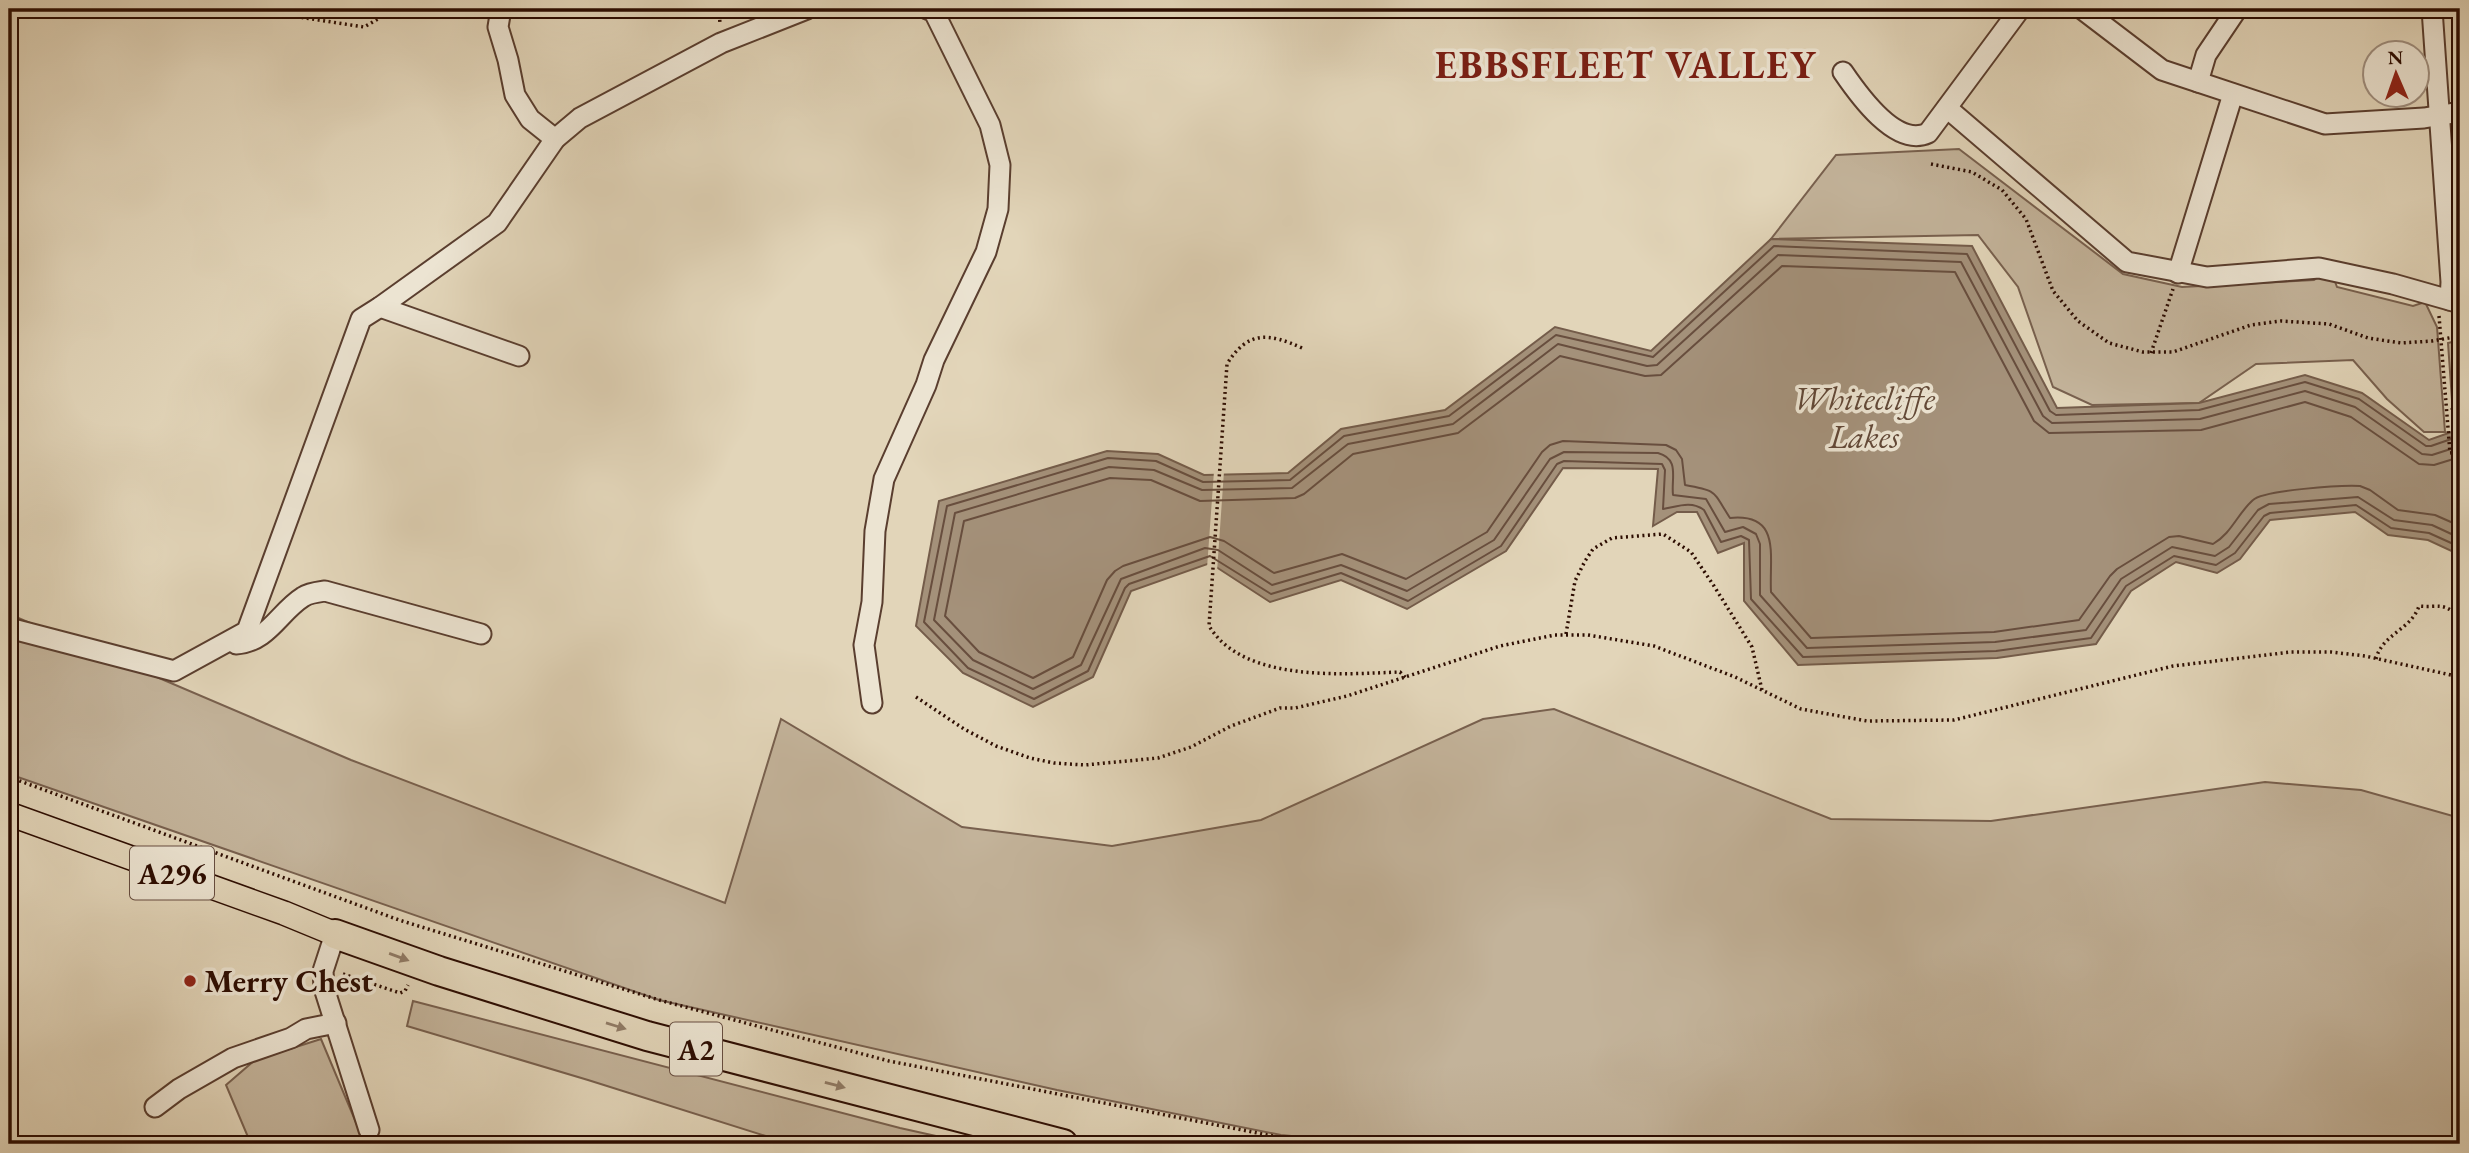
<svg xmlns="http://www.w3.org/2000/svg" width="2469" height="1153" font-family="'EB Garamond',serif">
	<rect width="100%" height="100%" fill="#e2d5b9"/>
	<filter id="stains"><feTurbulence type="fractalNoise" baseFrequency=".00286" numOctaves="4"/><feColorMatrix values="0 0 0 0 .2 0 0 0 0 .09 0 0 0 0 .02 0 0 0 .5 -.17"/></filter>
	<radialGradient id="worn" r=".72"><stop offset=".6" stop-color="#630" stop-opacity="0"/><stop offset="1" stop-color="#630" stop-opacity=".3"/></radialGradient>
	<g fill="#c3b39a" stroke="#78604e" stroke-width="2">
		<path d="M1959 149 2123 274 2182 287 2314 280 2321 275 2334 279 2337 287 2413 306 2425 302 2437 327 2445 432H2424L2387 399 2353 360 2256 364 2199 403 2092 405 2053 387 2018 287 1978 235 1771 239 1836 155Z"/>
		<path d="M2460 340V397L2452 400 2448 343Z"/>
		<path d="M9 614 351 760 725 903 781 719 962 827 1112 846 1261 820 1483 719 1554 709 1831 819 1991 821 2265 782 2361 790 2460 818V1144H1374L1281 1135 1057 1090 659 1000 9 774Z"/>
		<path d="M413 1001 900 1128 972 1144H791L588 1080 407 1026Z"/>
		<path d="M321 1039 365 1144H248V1137L226 1085 255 1060Z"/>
	</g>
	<path fill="#a4917a" stroke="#745c4a" stroke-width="2" d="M1771 239 1972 246 2057 408 2199 403 2305 375 2362 393 2429 440 2460 429V555L2428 540 2388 535 2355 512 2270 520 2240 559 2217 573 2176 562 2131 591 2096 644 1997 658 1798 665 1744 601V543L1718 553 1697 512H1677L1653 526 1658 469 1563 468 1506 551 1407 609 1341 580 1270 602 1210 563 1131 591 1093 677 1033 707 963 673 916 626 939 501 1107 451 1158 454 1204 475 1288 473 1341 429 1445 410 1555 327 1651 351Z"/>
	<path fill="#e2d5b9" d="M1214 471H1224L1217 572 1209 567 1207 568Z"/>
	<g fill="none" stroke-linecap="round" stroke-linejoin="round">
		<g stroke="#684e3e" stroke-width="2">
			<path d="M2460 436 2431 446H2426L2359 399 2305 382 2199 410 2056 415 2050 411 1967 254 1774 246 1653 357 1556 335 1449 416 1344 436 1290 480 1203 482 1156 461 1108 458 947 506 924 622 968 668 1034 699 1088 671 1125 588 1129 584 1210 556 1271 594 1341 573 1408 601 1501 546 1557 464 1564 461 1662 464 1665 470 1663 509C1676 507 1691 500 1704 510L1721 542 1741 536 1749 540 1751 599 1803 657 1996 651 2091 638 2126 586 2174 556 2216 565 2235 553 2264 516 2270 513 2356 505 2391 528 2429 533 2460 547"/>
			<path d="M2460 446 2432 455 2422 454 2355 407 2305 391 2200 419 2052 423 2043 416 1961 262 1778 255 1657 365 1647 366 1558 344 1453 424 1348 444 1292 488 1202 490 1154 470 1109 467 955 513 934 620 973 660 1033 689 1081 665 1121 579 1205 548 1218 550 1272 585 1341 565 1407 591 1494 540 1550 459 1564 452 1658 453C1680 459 1671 478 1673 495L1706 499 1725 532 1743 527 1756 534 1760 544V595L1807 648 1995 642 2086 630 2121 579 2172 547 2215 556 2229 547 2258 510 2269 504 2358 497 2394 520 2432 525 2460 538"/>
			<path d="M2460 457 2434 465 2419 464 2351 417 2305 402 2201 430 2049 433 2034 421 1955 272 1782 266 1661 375 1645 376 1560 356 1458 433 1353 454 1304 494 1295 498 1200 501 1151 480 1110 478 964 521 945 616 979 652 1033 678 1073 657 1107 580 1115 571 1123 566 1210 537 1224 541 1274 573 1342 554 1406 579 1487 532 1542 452 1550 445 1563 441 1666 445 1676 450 1682 459 1685 485C1718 491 1712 490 1730 518 1782 513 1769 556 1771 592L1811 638 1994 632 2079 620 2110 576 2117 569 2169 537 2179 536 2213 544C2231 534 2238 513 2253 500 2264 490 2342 485 2360 486L2370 490 2398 510 2435 515 2460 526"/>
		</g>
		<defs>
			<g id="minor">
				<path d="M501 9 498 27 508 60 515 95 530 119 555 139"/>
				<path d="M2082 9 2162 70 2325 124 2424 118 2460 112"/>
				<path d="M2432 9 2451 282 2450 300"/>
				<path d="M1843 72C1858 94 1896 148 1928 133L2020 9"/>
				<path d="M2198 82 2206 55 2237 9"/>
				<path d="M1947 108 2127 262 2207 277 2319 268 2393 284 2460 303"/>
				<path d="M2178 273 2233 94"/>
				<path d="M380 307 519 356"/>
				<path d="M9 628 174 671 247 631 361 319 380 307 497 223 555 139 580 118 721 43 807 9"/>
				<path d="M236 644C268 642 279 612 303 597 309 593 318 592 325 591L481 634"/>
				<path d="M872 703 864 645 872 602 875 531 884 479 926 385 934 360 986 252 998 209 1000 165 990 125 934 12 927 9"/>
				<path d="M335 934 323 971 324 988 369 1130"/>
				<path d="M155 1107 179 1089 233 1058 291 1038 306 1029 336 1023"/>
			</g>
			<path id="major" d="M9 814 284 913 335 934"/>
			<path id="highway" d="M335 934 439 971 647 1036 1063 1144"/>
		</defs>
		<use href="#minor" stroke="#5a3e2f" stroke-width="23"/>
		<use href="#major" stroke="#2c0c01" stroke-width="26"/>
		<use href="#highway" stroke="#2c0c01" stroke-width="32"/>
		<g stroke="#2c0c01" stroke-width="3.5" stroke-dasharray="2 3.5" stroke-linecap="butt">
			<path d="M247 9 364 27 395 9"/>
			<path d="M719 9 720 24"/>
			<path d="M1931 164 1972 172 2002 190 2026 219 2053 291 2078 321 2109 343 2143 352H2173L2251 325 2281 321 2329 324 2368 338 2401 343 2432 341 2460 336"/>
			<path d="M2439 316 2450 453 2460 452"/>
			<path d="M1302 348C1269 333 1248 330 1227 364L1209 626C1244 683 1343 674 1400 672L1406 678"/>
			<path d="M2151 353 2173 289"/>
			<path d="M2460 404 2452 405 2454 428H2460"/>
			<path d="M1566 634 1575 581 1585 561 1593 549 1612 538 1663 534 1691 552 1714 586 1752 647 1762 690"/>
			<path d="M2376 659C2382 634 2411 630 2419 606 2439 608 2443 601 2460 618"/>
			<path d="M916 697 964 729 996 746 1030 758 1054 763 1085 765 1158 758 1191 747 1231 726 1280 708H1295L1347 696 1500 646 1555 635H1588L1654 646 1735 677 1801 709 1867 721 1954 720 2173 666 2291 652H2331L2365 656 2460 677"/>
			<path d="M9 777 399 920 659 1000 889 1061 1314 1144"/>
			<path d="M343 974 400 993 405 991 408 985"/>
			<path d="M2324 1144H2380"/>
		</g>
		<use href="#minor" stroke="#ece4d2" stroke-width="19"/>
		<use href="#major" stroke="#e2d5b9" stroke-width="23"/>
		<use href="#highway" stroke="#e2d5b9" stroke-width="28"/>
	</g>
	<defs><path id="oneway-solid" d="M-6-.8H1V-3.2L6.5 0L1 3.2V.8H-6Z" transform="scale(1.75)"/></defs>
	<g fill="#907b66">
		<use href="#oneway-solid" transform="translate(399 957) rotate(20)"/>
		<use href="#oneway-solid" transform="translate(616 1026) rotate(17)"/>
		<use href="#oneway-solid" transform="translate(835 1085) rotate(15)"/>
	</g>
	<circle fill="#8f2418" stroke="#ece4d2" stroke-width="2.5" cx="190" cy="981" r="7"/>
	<g text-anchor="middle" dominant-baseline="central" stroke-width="7" stroke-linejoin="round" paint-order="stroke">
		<g fill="#ece4d2" stroke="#664d40" stroke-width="2">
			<rect x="130" y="846.5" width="84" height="53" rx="5"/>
			<rect x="670" y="1022.5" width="52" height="53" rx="5"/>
		</g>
		<g font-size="30" font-weight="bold" fill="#2c0c01">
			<text x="172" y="873">A296</text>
			<text x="696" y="1049">A2</text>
		</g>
		<g font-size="32" font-weight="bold" fill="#2c0c01" stroke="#ece4d2" text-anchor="start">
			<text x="204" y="981">Merry Chest</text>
		</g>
		<g font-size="33" font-style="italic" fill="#624837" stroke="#ece4d2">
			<text x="1864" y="398">Whitecliffe<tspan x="1864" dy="38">Lakes</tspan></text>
		</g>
		<g font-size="38" font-weight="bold" letter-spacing="2" fill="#7a1f14" stroke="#ece4d2">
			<text x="1626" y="64">EBBSFLEET VALLEY</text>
		</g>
	</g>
	<rect width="2469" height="1153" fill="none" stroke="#e2d5b9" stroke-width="35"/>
	<rect x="10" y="10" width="2448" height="1132" fill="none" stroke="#2c0c01" stroke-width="3.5"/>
	<rect x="18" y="18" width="2434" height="1118" fill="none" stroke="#2c0c01" stroke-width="2"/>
	<g transform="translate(2396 74) rotate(358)"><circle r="33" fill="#ece4d2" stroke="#9f8e7e" stroke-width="2"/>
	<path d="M0-5L12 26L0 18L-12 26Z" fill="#8f2418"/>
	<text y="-10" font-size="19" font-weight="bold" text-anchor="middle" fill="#2c0c01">N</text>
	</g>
	<rect width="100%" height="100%" filter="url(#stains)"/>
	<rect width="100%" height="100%" fill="url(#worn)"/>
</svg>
